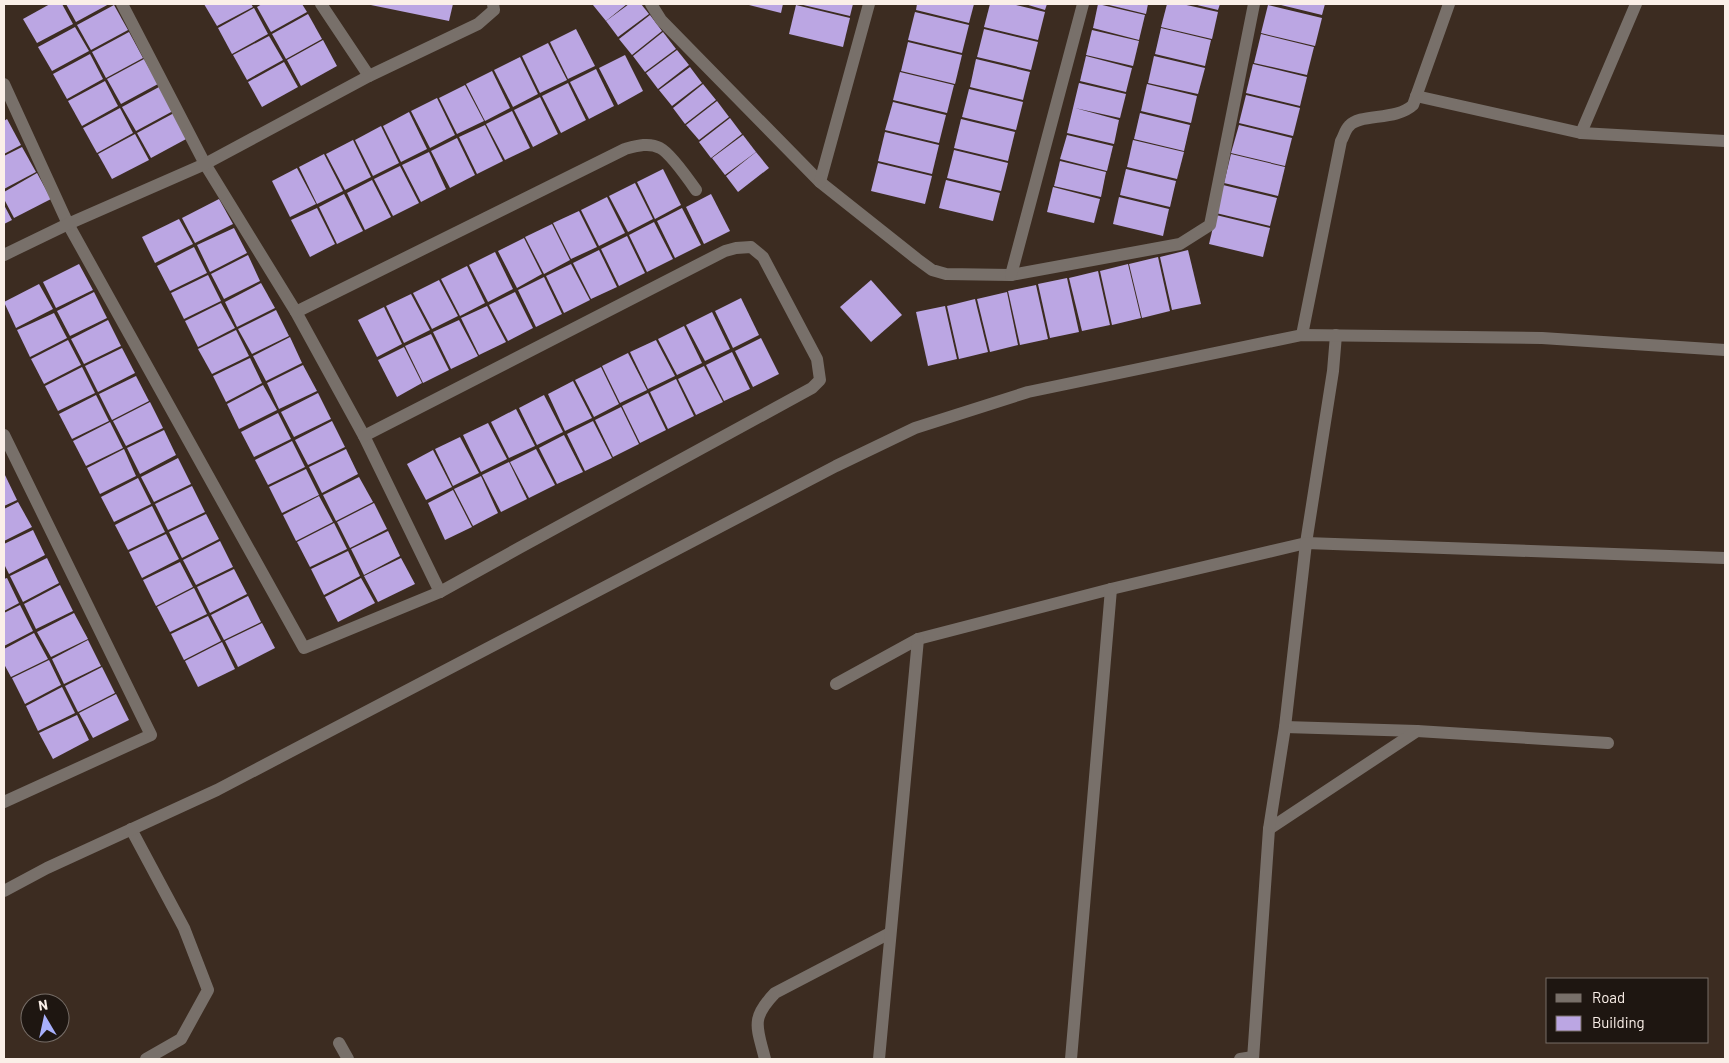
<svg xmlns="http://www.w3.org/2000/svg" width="1729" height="1063" font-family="Barlow,sans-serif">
	<rect width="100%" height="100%" fill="#3c2c21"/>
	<g fill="#bba6e3">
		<path d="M50 4H62L73 24 37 43 23 19Z"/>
		<path d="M66 4H109L76 22Z"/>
		<path d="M204 4H251L253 7 217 26Z"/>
		<path d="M262 4H302L307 12 271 32 257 7Z"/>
		<path d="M366 4H453L449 21Z"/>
		<path d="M594 4H627L606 21 593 5Z"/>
		<path d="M629 4H641L649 14 618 37 606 21Z"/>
		<path d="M745 4H783L781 13Z"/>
		<path d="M799 4H853L850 16Z"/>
		<path d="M917 4H974L969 23 916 10Z"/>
		<path d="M990 4H1012L1045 12 1038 40 984 27Z"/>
		<path d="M1025 4H1047L1045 10Z"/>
		<path d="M1098 4 1145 15 1139 40 1093 28Z"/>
		<path d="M1105 4H1148L1146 14Z"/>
		<path d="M1167 4H1182L1218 12 1212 39 1161 27Z"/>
		<path d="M1193 4H1220L1218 10Z"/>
		<path d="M1277 4H1325L1322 15Z"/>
		<path d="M114 5 128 30 91 50 77 25Z"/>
		<path d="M796 5 850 18 843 47 789 34Z"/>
		<path d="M1268 5 1322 18 1315 46 1261 33Z"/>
		<path d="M254 8 268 34 232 54 218 28Z"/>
		<path d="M915 12 969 25 962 53 908 40Z"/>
		<path d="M308 14 322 39 286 59 272 34Z"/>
		<path d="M650 15 662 31 632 55 619 39Z"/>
		<path d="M75 27 89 51 52 71 38 47Z"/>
		<path d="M1161 28 1211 40 1205 66 1155 54Z"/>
		<path d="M576 29 595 66 568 79 550 42Z"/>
		<path d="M984 29 1038 42 1031 70 977 57Z"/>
		<path d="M1092 30 1139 41 1133 66 1086 55Z"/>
		<path d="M129 32 143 58 106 78 92 52Z"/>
		<path d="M663 32 676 49 645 72 633 56Z"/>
		<path d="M1261 34 1314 47 1307 75 1254 63Z"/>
		<path d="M269 36 283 60 247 80 233 55Z"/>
		<path d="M323 40 337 66 301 86 287 60Z"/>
		<path d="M908 42 962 55 955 84 901 71Z"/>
		<path d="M548 43 567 80 540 93 522 56Z"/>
		<path d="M677 50 689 65 658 89 646 73Z"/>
		<path d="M90 54 103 79 67 99 53 74Z"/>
		<path d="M625 55 643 91 618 105 599 68Z"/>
		<path d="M1086 56 1132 68 1126 92 1080 81Z"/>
		<path d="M1154 56 1205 68 1198 94 1148 83Z"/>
		<path d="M520 57 538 94 513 107 494 70Z"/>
		<path d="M144 59 158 84 121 104 107 79Z"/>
		<path d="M976 59 1030 72 1023 100 970 87Z"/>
		<path d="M284 62 298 87 262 107 248 82Z"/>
		<path d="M1253 64 1307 77 1300 106 1246 93Z"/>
		<path d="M690 67 702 83 672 106 659 90Z"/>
		<path d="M596 69 614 106 589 119 570 82Z"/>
		<path d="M492 71 510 108 485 121 466 84Z"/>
		<path d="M900 72 954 85 947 113 893 100Z"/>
		<path d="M105 81 118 106 82 126 68 101Z"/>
		<path d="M568 83 586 120 561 133 542 96Z"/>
		<path d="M1079 83 1126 94 1120 118 1075 108 1119 120 1114 144 1067 133Z"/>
		<path d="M703 84 716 100 685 124 673 108Z"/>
		<path d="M1147 84 1197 96 1191 123 1141 111Z"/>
		<path d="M465 85 484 121 457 134 439 98Z"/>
		<path d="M159 87 173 111 136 131 122 107Z"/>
		<path d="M969 89 1023 102 1016 130 962 117Z"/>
		<path d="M1246 95 1300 108 1293 136 1239 123Z"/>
		<path d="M540 97 558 134 533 147 514 110Z"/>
		<path d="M437 98 455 135 430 148 411 111Z"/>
		<path d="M717 101 729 117 699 140 686 125Z"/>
		<path d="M893 102 946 115 939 143 885 130Z"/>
		<path d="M120 108 133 133 97 153 83 128Z"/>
		<path d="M512 111 530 148 505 160 486 124Z"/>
		<path d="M409 112 427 149 401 162 383 126Z"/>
		<path d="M174 113 188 138 151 158 137 133Z"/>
		<path d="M1140 113 1190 125 1184 151 1134 139Z"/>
		<path d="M730 118 742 134 711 158 699 142Z"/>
		<path d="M7 119 21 145 4 154V121Z"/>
		<path d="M961 119 1015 132 1008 161 954 148Z"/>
		<path d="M485 125 503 161 477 174 459 137Z"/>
		<path d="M1239 125 1292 138 1285 166 1231 153Z"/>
		<path d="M381 126 399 163 373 176 355 140Z"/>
		<path d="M885 132 939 145 932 174 878 161Z"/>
		<path d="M135 134 149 160 112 179 98 154Z"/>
		<path d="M743 135 756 152 725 175 712 158Z"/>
		<path d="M1067 135 1113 146 1107 171 1060 159Z"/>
		<path d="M457 138 475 175 450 188 431 151Z"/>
		<path d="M353 140 371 177 345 190 326 154Z"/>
		<path d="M1133 140 1184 152 1177 179 1127 167Z"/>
		<path d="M22 147 36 172 4 189V156Z"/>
		<path d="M954 150 1008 163 1001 191 947 178Z"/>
		<path d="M429 152 446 189 421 202 402 165Z"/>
		<path d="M756 152 769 168 738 192 726 176Z"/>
		<path d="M324 154 343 191 317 204 299 167Z"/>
		<path d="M1231 154 1285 167 1278 196 1224 183Z"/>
		<path d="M1060 161 1106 172 1101 197 1054 186Z"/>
		<path d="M878 163 932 176 925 204 871 191Z"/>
		<path d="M400 166 419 203 393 216 374 179Z"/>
		<path d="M297 168 316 204 290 217 272 181Z"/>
		<path d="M663 169 681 205 655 219 637 182Z"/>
		<path d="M1126 169 1176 181 1170 207 1120 195Z"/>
		<path d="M37 173 51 199 14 218 4 199V192Z"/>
		<path d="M372 180 391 217 365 230 347 193Z"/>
		<path d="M946 180 1000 193 993 221 939 208Z"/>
		<path d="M635 183 653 219 628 232 609 196Z"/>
		<path d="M1223 185 1277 198 1270 226 1216 213Z"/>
		<path d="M1053 187 1100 199 1094 223 1047 212Z"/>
		<path d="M344 194 363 231 337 244 319 207Z"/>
		<path d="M711 194 730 231 704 244 686 207Z"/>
		<path d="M607 197 625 233 599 246 581 210Z"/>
		<path d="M1119 197 1169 209 1163 236 1113 224Z"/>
		<path d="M219 199 233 224 195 243 182 218Z"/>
		<path d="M4 205 12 220 4 224Z"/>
		<path d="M317 208 335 244 310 257 291 220Z"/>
		<path d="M682 208 701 245 675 258 657 221Z"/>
		<path d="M579 211 597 247 571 259 553 223Z"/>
		<path d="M1216 215 1270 228 1263 257 1209 244Z"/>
		<path d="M179 219 193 244 155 263 142 237Z"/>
		<path d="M654 222 673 259 647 272 629 235Z"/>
		<path d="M552 224 570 260 544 274 525 237Z"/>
		<path d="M234 228 247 253 210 272 197 245Z"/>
		<path d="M627 236 645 273 619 286 601 249Z"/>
		<path d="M524 238 542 274 517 288 498 251Z"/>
		<path d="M194 247 207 273 170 291 157 266Z"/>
		<path d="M599 250 617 287 591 299 573 263Z"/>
		<path d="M1188 250 1201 304 1172 310 1160 257Z"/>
		<path d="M495 252 513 289 488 302 469 265Z"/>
		<path d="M248 255 260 281 224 299 211 274Z"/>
		<path d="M1158 257 1170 311 1142 318 1129 264Z"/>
		<path d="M79 264 93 290 56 308 43 282Z"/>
		<path d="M571 264 590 300 564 313 546 276Z"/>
		<path d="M1128 264 1141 318 1112 325 1100 271Z"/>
		<path d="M467 266 485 303 460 316 441 279Z"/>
		<path d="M1098 271 1110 325 1082 331 1069 278Z"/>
		<path d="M208 275 221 301 184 319 171 293Z"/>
		<path d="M544 277 562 314 536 327 518 290Z"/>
		<path d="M1067 278 1079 332 1050 338 1038 284Z"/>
		<path d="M439 280 458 316 432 329 413 293Z"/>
		<path d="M871 280 902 315 871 342 840 307Z"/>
		<path d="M261 283 275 308 237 327 225 302Z"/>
		<path d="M39 284 53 309 16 328 4 302Z"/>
		<path d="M1036 285 1048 339 1020 345 1008 291Z"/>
		<path d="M94 292 107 318 70 336 57 311Z"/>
		<path d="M515 292 533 328 508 341 489 305Z"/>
		<path d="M1007 292 1018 345 990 352 977 299Z"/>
		<path d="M411 294 430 330 404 343 386 306Z"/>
		<path d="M741 298 759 335 733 348 715 311Z"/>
		<path d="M975 299 988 352 959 359 947 306Z"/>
		<path d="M221 303 235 328 198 347 185 321Z"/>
		<path d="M487 306 506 342 479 355 461 318Z"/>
		<path d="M945 306 957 359 928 366 916 312Z"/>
		<path d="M384 307 402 344 377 357 358 320Z"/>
		<path d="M276 310 289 336 252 354 238 329Z"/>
		<path d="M712 312 730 349 705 361 686 325Z"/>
		<path d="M54 313 67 338 30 357 17 330Z"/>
		<path d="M108 320 121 346 84 364 71 339Z"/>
		<path d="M459 320 478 356 451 369 433 332Z"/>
		<path d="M684 326 702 363 677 375 658 339Z"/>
		<path d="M236 330 249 356 212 374 198 349Z"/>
		<path d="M431 334 449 370 423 383 405 346Z"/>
		<path d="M290 337 302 363 266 381 253 356Z"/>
		<path d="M761 338 779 374 753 387 735 351Z"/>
		<path d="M68 340 81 365 44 384 31 359Z"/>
		<path d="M656 340 675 376 648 389 630 352Z"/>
		<path d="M404 347 422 383 397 397 378 360Z"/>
		<path d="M122 348 135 373 98 392 85 366Z"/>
		<path d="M732 352 750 389 724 401 706 365Z"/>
		<path d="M628 353 647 390 620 403 602 366Z"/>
		<path d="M250 358 262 383 226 402 213 376Z"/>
		<path d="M303 365 317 391 279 409 267 383Z"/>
		<path d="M704 366 723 402 696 415 678 379Z"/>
		<path d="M82 367 95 393 58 411 45 386Z"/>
		<path d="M601 367 619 404 594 417 575 380Z"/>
		<path d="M136 376 149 401 112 420 99 394Z"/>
		<path d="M676 379 694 416 668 429 650 392Z"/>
		<path d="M573 381 592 418 565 431 548 394Z"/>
		<path d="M263 385 277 410 239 429 227 404Z"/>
		<path d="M318 393 331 419 294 437 281 412Z"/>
		<path d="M648 393 666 430 640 443 622 406Z"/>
		<path d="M96 395 109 421 72 439 59 414Z"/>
		<path d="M544 395 563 432 537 445 519 408Z"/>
		<path d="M150 402 163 428 126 446 113 421Z"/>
		<path d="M621 407 639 444 613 457 595 420Z"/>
		<path d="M516 409 535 446 509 458 491 422Z"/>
		<path d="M278 413 291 439 254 457 241 432Z"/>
		<path d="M332 421 345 447 308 465 295 440Z"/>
		<path d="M593 421 612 458 585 471 567 434Z"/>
		<path d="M110 422 123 448 86 466 73 441Z"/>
		<path d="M488 423 507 459 481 472 463 435Z"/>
		<path d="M164 430 176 455 140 474 127 448Z"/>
		<path d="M564 435 583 472 557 484 539 448Z"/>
		<path d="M460 437 479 473 453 486 435 449Z"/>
		<path d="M292 441 305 467 268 485 255 460Z"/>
		<path d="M124 449 136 476 100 494 87 468Z"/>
		<path d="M346 449 358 474 322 493 309 467Z"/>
		<path d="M536 449 555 485 529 498 510 462Z"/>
		<path d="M433 450 452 487 426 500 407 464Z"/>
		<path d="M178 458 191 484 154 502 141 477Z"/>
		<path d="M509 462 527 499 501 512 482 475Z"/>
		<path d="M306 469 319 495 282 513 269 487Z"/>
		<path d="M4 473 17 500 4 506Z"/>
		<path d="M481 476 498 513 473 526 454 489Z"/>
		<path d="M359 477 373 502 336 521 323 495Z"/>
		<path d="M138 478 151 504 114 522 101 497Z"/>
		<path d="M192 486 205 512 168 530 155 504Z"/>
		<path d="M453 490 472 527 445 540 428 503Z"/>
		<path d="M319 496 333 522 296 541 283 515Z"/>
		<path d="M18 502 32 527 4 541V509Z"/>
		<path d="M374 503 387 529 350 548 337 522Z"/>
		<path d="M152 506 165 532 128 550 115 525Z"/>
		<path d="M206 514 219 539 182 558 169 532Z"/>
		<path d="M334 523 347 549 310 567 297 542Z"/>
		<path d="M33 530 45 555 9 574 4 564V544Z"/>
		<path d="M388 531 400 556 364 575 351 549Z"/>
		<path d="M166 534 179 559 142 578 129 552Z"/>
		<path d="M220 541 233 567 196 585 183 560Z"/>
		<path d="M348 551 360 576 324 595 311 569Z"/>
		<path d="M47 558 59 583 23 602 10 576Z"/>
		<path d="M401 558 415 584 378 602 364 576Z"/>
		<path d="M180 562 193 587 156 606 143 580Z"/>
		<path d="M234 569 247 594 210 613 197 587Z"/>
		<path d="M7 578 19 603 4 611V579Z"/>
		<path d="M361 578 375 603 338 622 325 597Z"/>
		<path d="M60 585 73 611 36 629 24 604Z"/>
		<path d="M194 588 207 614 170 632 157 607Z"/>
		<path d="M248 596 261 622 224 640 211 615Z"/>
		<path d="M20 605 33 631 4 646V613Z"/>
		<path d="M74 613 88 639 51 657 37 632Z"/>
		<path d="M208 616 221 641 184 660 171 634Z"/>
		<path d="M262 623 275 648 238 667 225 641Z"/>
		<path d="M34 633 48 659 11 677 4 664V649Z"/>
		<path d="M88 640 101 666 64 684 52 659Z"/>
		<path d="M222 642 235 669 198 687 185 661Z"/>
		<path d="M49 660 61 685 25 704 12 678Z"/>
		<path d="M102 667 115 693 78 712 65 686Z"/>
		<path d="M62 687 75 713 38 731 26 706Z"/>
		<path d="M116 694 129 720 93 738 79 713Z"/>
		<path d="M77 715 89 740 53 759 39 733Z"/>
	</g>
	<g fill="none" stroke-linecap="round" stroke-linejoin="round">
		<g stroke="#78706a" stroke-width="12">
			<path d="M122 4 205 164 296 312 364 436 440 592"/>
			<path d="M321 4 369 76"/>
			<path d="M651 4 661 20 820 182 917 259 932 270 946 274 1011 275 1180 244 1210 225 1254 4"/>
			<path d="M4 84 68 224 304 648 440 592 519 548 812 388 820 380 817 359 763 257 751 247 736 248 725 251 364 436"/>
			<path d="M1416 96 1581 133 1725 141"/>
			<path d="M1581 133 1636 4"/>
			<path d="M820 182 869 4"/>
			<path d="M4 255 68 224 205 164 369 76 478 24 494 10 493 4"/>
			<path d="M1011 275 1083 4"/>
			<path d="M296 312 625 149C636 146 649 142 660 148 670 153 689 180 696 190"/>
			<path d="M1302 335 1341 141C1344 136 1345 130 1349 126 1360 113 1396 121 1413 105L1449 4"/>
			<path d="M4 435 151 735 4 802"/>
			<path d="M836 684 918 639 1111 589 1306 543 1333 371 1336 335"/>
			<path d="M1285 727 1417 731 1608 743"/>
			<path d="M131 829 184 928 208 990 181 1039 146 1059"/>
			<path d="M1269 829 1417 731"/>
			<path d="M4 891 47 868 217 790 836 466 915 428 1028 392 1302 335 1542 338 1725 350"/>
			<path d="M339 1043 348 1059"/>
			<path d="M765 1059C757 1027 750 1019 775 993L890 933"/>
			<path d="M879 1059 918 639"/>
			<path d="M1071 1059 1111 589"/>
			<path d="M1240 1059 1253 1057"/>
			<path d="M1253 1059 1269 829 1285 727 1306 543 1725 558"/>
		</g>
	</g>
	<rect width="1729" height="1063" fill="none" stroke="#faefe8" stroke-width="10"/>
	<rect x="1546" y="978" width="162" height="65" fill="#1e1611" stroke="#766d67"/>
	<rect x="1556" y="994" width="25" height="8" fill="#78706a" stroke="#766d67"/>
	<text x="1592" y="1003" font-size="15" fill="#faefe8">Road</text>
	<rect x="1556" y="1016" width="25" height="15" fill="#bba6e3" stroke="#766d67"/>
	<text x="1592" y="1028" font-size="15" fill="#faefe8">Building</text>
	<g transform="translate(45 1018) rotate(351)"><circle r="24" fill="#1e1611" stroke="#766d67"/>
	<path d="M0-4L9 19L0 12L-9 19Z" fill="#a8b0fc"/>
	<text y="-8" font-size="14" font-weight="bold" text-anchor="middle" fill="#faefe8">N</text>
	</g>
</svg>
